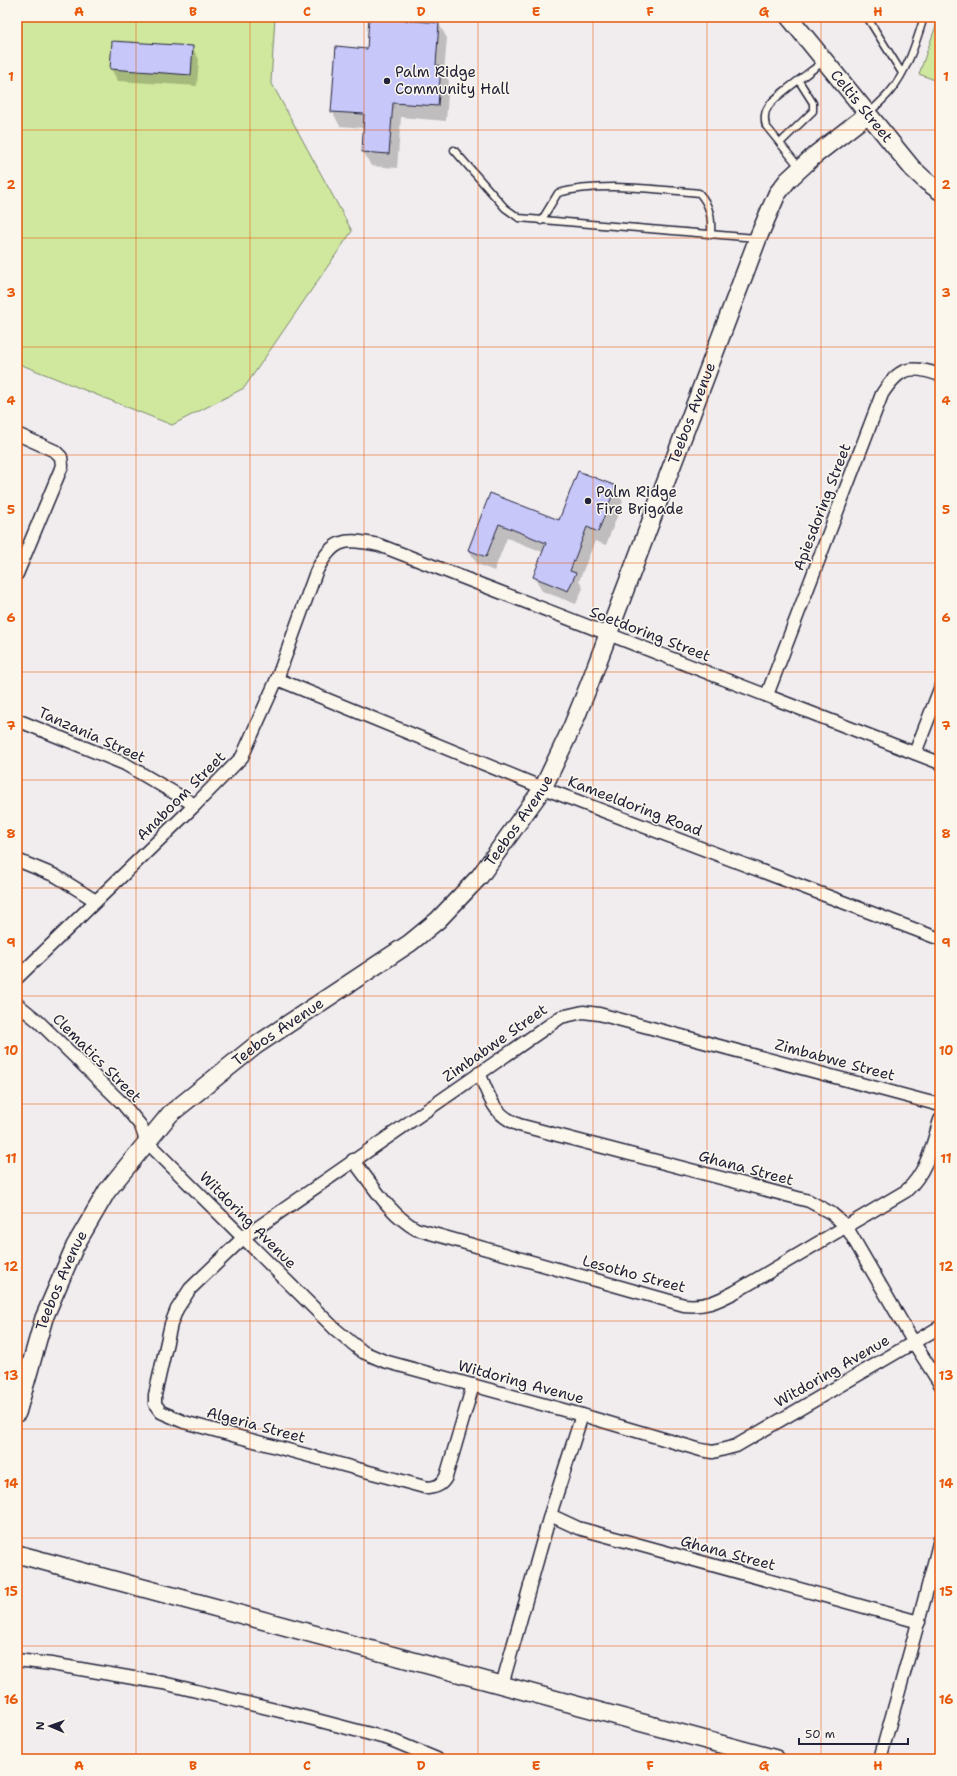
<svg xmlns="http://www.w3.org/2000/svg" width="957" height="1776" font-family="'Shantell Sans',sans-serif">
	<rect width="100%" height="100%" fill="#f1edef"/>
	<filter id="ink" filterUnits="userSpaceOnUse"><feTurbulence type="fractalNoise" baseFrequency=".025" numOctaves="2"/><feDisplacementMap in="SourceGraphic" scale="8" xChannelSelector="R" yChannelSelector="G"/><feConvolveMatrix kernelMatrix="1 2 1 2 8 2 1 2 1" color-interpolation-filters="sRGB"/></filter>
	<g filter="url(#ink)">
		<g fill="#d0e89d" stroke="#79856c">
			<path d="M17 17H275L271 82 352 231 244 388 172 425 17 363Z"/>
			<path d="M939 17H940V82L919 74Z"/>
		</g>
		<g fill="#0003">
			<path d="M439 24 447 38 444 73 449 81 446 121 401 117 397 168 371 166 363 151 364 128 340 126 332 111 368 50Z"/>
			<path d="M113 42 192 47 199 59 197 86 118 81 111 69Z"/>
			<path d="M615 487 623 501 606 545 595 541 579 581 583 588 576 604 542 591 534 576 543 552 507 538 494 571 477 564 469 550 491 494 560 521Z"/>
		</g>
		<g fill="#c7c7f9" stroke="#22223b">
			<path d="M369 17 439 23 436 65 441 66 438 106 393 103 389 154 362 152 364 114 331 112 336 46 367 49Z"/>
			<path d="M112 41 193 46 191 75 110 69Z"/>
			<path d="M578 471 616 486 598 532 587 527 570 571 576 573 568 591 533 577 546 543 499 524 486 557 468 550 490 493 559 520Z"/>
		</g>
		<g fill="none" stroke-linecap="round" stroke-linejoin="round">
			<defs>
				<g id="lane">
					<path d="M867 17 902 73"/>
					<path d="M869 113C876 106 883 100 889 93 907 72 916 43 924 17"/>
					<path d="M780 143 813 111V103L799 81"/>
					<path d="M454 150 505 208 519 218 756 238"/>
					<path d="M800 168 766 126C764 119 764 113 768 107 774 96 812 71 824 61"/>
					<path d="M541 221 558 193C598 182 657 189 699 193 710 205 712 218 711 235"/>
				</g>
				<g id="street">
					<path d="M17 434 55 451 61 457 62 466 17 574"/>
					<path d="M277 679 543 788 940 939"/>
					<path d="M767 695 882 394C899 368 909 364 940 375"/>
					<path d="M17 720 125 764 195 805"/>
					<path d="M915 753 940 689"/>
					<path d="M17 860 56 876 96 901"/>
					<path d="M17 978 195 805 242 757 277 679 316 572C333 538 344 538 379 545L940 763"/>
					<path d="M17 1004 38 1021 122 1103 141 1126 146 1141 335 1329 363 1352 384 1361 582 1415 701 1450 713 1452 736 1446 940 1327"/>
					<path d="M479 1073C490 1097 492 1114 519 1125L809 1201 831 1213 846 1226 914 1343 940 1384"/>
					<path d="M353 1160C372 1184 389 1214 416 1229L684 1305C705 1307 716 1302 735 1292L906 1191C927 1172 932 1146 940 1120"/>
					<path d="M473 1385 446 1477C442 1484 438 1487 428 1488L184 1422 161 1412 155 1404V1395L171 1324 177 1309 190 1289 244 1237 561 1017 583 1012 599 1014 940 1105"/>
					<path d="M582 1415 550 1515 578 1528 919 1622"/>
					<path d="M17 1660 51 1664 163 1683 313 1719 389 1739 437 1759"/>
					<path d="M502 1685 550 1515"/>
					<path d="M880 1759C900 1686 922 1613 940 1539"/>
				</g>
				<g id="secondary">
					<path id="s1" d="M789 17 912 168 926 181 940 191"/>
					<path id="s2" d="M17 1413 44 1318 75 1246 107 1191 170 1114 255 1046 410 943 438 920 480 876 543 788 572 727 589 685 758 238 777 194 788 180 815 155 868 114"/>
					<path d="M17 1554 776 1759"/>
				</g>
			</defs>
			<use href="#lane" stroke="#22223b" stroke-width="9"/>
			<use href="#street" stroke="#22223b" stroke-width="15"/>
			<use href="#secondary" stroke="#22223b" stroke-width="20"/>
			<use href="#lane" stroke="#fbf7ec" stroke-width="6"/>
			<use href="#street" stroke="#fbf7ec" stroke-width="12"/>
			<use href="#secondary" stroke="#fbf7ec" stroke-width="17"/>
		</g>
	</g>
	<path fill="none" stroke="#e8590c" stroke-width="1" stroke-opacity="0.55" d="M136 17V1759M250 17V1759M364 17V1759M478 17V1759M593 17V1759M707 17V1759M821 17V1759M17 130H940M17 238H940M17 347H940M17 455H940M17 563H940M17 672H940M17 780H940M17 888H940M17 996H940M17 1104H940M17 1213H940M17 1321H940M17 1429H940M17 1538H940M17 1646H940"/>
	<g fill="#22223b" stroke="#fbf7ec" stroke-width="1.5">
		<circle cx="387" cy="81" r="4"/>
		<circle cx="588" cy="501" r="4"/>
	</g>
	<g text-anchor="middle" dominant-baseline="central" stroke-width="3" stroke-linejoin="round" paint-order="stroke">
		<g font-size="15" fill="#22223b" stroke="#fbf7ec" text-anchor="start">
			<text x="395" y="72">Palm Ridge<tspan x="395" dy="17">Community Hall</tspan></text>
			<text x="596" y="492">Palm Ridge<tspan x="596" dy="17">Fire Brigade</tspan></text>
		</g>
		<g font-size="15" fill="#22223b" stroke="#fbf7ec">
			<text stroke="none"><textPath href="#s1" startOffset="115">Celtis Street</textPath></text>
			<text stroke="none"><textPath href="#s2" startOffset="1244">Teebos Avenue</textPath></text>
			<text transform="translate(822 507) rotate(-69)">Apiesdoring Street</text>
			<text transform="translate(650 634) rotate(21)">Soetdoring Street</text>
			<text transform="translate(92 735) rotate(24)">Tanzania Street</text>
			<text transform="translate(181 796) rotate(-45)">Anaboom Street</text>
			<text transform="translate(635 806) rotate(21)">Kameeldoring Road</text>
			<text stroke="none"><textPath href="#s2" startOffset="800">Teebos Avenue</textPath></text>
			<text stroke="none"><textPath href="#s2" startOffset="476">Teebos Avenue</textPath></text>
			<text transform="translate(495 1043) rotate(-35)">Zimbabwe Street</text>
			<text transform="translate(97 1058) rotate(45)">Clematics Street</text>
			<text transform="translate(835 1060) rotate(15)">Zimbabwe Street</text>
			<text transform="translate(746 1168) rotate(15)">Ghana Street</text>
			<text transform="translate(248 1220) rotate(45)">Witdoring Avenue</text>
			<text transform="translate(634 1274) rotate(15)">Lesotho Street</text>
			<text stroke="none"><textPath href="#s2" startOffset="140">Teebos Avenue</textPath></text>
			<text transform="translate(832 1371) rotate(-30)">Witdoring Avenue</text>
			<text transform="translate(521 1382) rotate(15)">Witdoring Avenue</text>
			<text transform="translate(256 1425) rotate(15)">Algeria Street</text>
			<text transform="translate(728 1553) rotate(15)">Ghana Street</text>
		</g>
	</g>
	<rect width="957" height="1776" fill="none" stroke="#fbf7ec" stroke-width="44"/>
	<g transform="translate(50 1726) rotate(272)" stroke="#fbf7ec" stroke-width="3" paint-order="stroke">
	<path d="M0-3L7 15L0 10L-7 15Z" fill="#22223b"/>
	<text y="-6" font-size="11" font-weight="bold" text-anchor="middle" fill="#22223b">N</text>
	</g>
	<path d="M799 1738v6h109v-6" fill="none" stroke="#22223b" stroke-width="2"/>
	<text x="805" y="1738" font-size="12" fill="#22223b" stroke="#fbf7ec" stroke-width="3" paint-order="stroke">50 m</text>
	<rect x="22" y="22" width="913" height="1732" fill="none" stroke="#e8590c" stroke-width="1.5"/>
	<g font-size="13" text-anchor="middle" font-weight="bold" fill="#e8590c">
		<text x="79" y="16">A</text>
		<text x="193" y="16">B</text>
		<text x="307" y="16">C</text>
		<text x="421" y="16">D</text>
		<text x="536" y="16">E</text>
		<text x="650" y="16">F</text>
		<text x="764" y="16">G</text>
		<text x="878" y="16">H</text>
		<text x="11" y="81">1</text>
		<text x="946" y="81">1</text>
		<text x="11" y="189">2</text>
		<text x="946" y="189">2</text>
		<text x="11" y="297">3</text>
		<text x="946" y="297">3</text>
		<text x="11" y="405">4</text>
		<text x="946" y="405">4</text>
		<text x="11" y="514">5</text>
		<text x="946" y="514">5</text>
		<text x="11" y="622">6</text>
		<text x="946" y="622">6</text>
		<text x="11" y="730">7</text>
		<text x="946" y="730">7</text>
		<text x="11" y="838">8</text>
		<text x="946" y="838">8</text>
		<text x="11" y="947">9</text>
		<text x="946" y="947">9</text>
		<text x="11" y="1055">10</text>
		<text x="946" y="1055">10</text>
		<text x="11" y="1163">11</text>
		<text x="946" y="1163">11</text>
		<text x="11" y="1271">12</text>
		<text x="946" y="1271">12</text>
		<text x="11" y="1380">13</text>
		<text x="946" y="1380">13</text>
		<text x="11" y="1488">14</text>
		<text x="946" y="1488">14</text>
		<text x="11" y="1596">15</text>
		<text x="946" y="1596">15</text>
		<text x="11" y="1704">16</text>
		<text x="946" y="1704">16</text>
		<text x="79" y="1770">A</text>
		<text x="193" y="1770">B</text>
		<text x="307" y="1770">C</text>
		<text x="421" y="1770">D</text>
		<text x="536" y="1770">E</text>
		<text x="650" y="1770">F</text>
		<text x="764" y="1770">G</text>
		<text x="878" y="1770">H</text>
	</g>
</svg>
